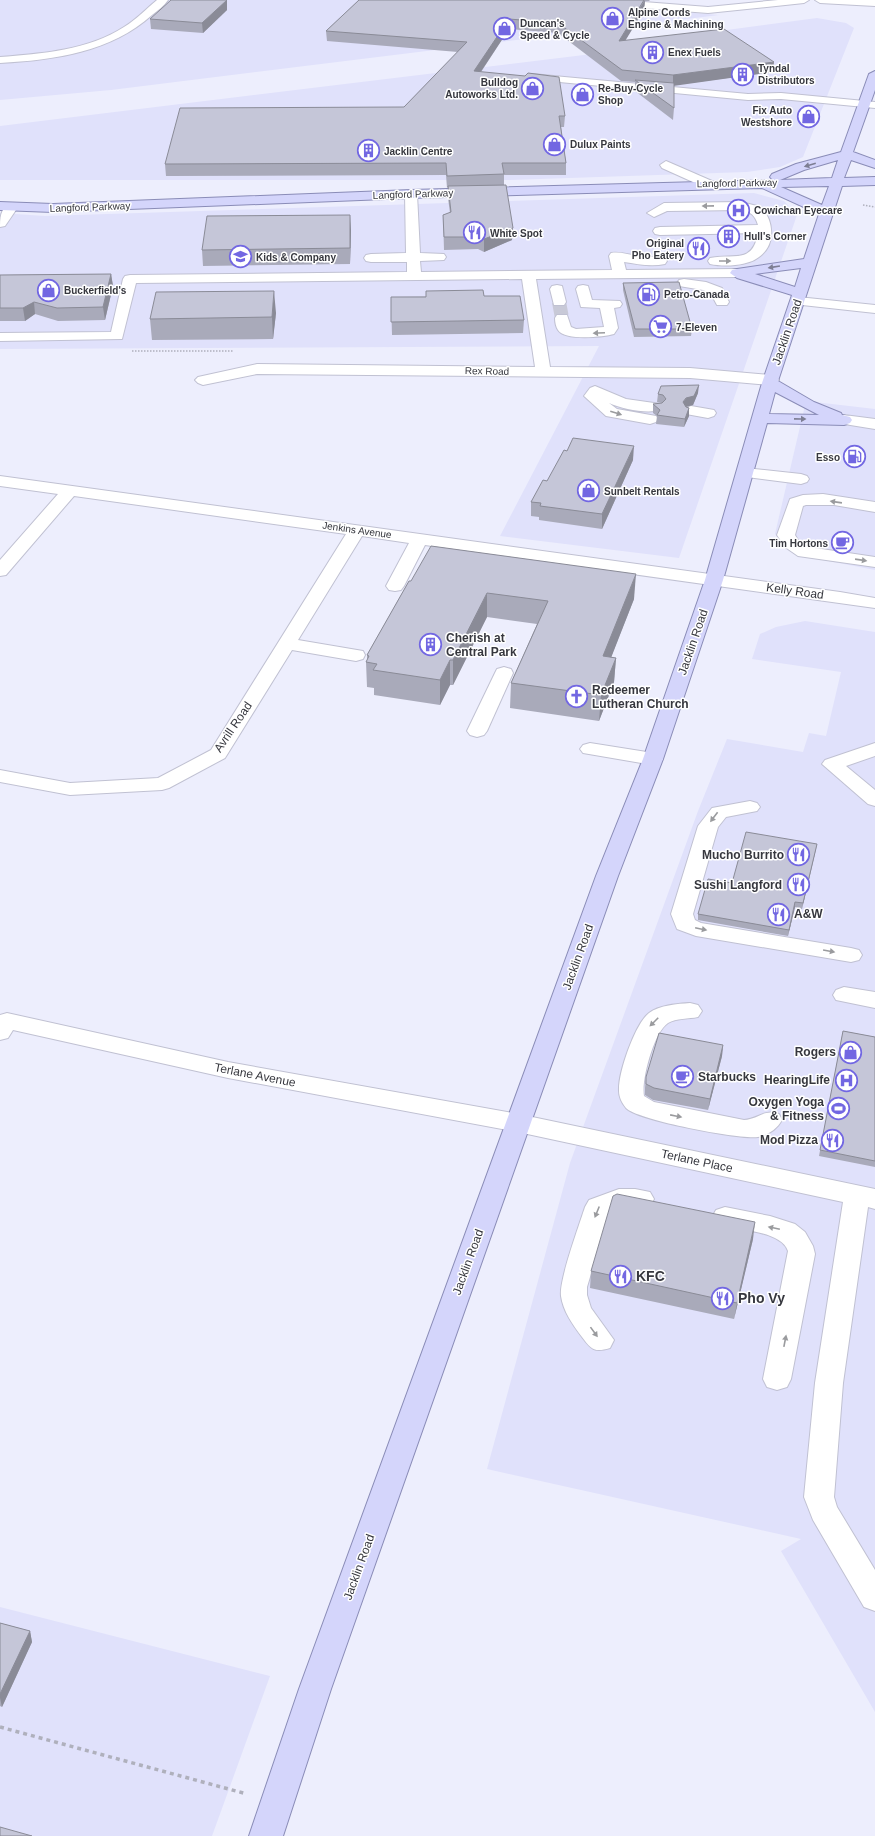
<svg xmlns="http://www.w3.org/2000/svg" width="875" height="1836" font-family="Arial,sans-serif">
	<rect width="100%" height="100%" fill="#edeefd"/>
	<g fill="#e0e1fb">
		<path d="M0 0H538L719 15 111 90 0 100Z"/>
		<path d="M817 18 846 23 854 28 803 157 780 167 747 172 510 180H0V126L674 44 667 38Z"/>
		<path d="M754 193 784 201 797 215 679 558 500 536 599 346 0 349V213L45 216Z"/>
		<path d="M806 401 875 409V570L797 555 775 534Z"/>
		<path d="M805 621 875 632V1712L781 1551 801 1539 487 1469 570 1163 698 811 727 739 803 752 809 733 826 736 841 672 752 659 760 634 776 627Z"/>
		<path d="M0 1607 270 1676 212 1836H0Z"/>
	</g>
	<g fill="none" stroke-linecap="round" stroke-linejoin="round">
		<path stroke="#c8c9d7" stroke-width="14" stroke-dasharray="14 8" stroke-linecap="butt" d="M559 302 562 318"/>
		<defs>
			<g id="minor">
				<path d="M157 0H168C164 6 158 10 152 15 111 52 54 60 0 63V57C41 54 89 50 124 27 136 20 146 9 157 0Z"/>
				<path d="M573 0H618L708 7 778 0H809L804 3 708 13 578 3Z"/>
				<path d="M815 0H875V6L820 3Z"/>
				<path d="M532 74 748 94 781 93 875 102V108L781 99 748 100 528 79 526 77Z"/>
				<path d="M666 161 712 181 714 184 712 187H704L662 168 660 165Z"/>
				<path d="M411 190 417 194 420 253 444 254 446 257 444 260 420 261 421 272 612 270 609 256 611 253C621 251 632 256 643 257 650 258 657 256 665 258L667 261 665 264C651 267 637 264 624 262L626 270 737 269 742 270 744 273 742 276 737 277 536 279 550 367 690 368 771 375 776 377 779 380 776 383 771 385 690 378 257 374 203 385 198 383 195 380 198 377 257 364 535 367 522 279 136 283 122 339 0 341V333L111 332 123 279 125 276 130 275 407 272V262H371L366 261 364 258 366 255 371 254 406 253 405 194Z"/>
				<path d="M741 202 761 207C774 221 776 245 759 257 748 266 724 267 710 264L708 261 710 258C732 253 753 265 758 233L660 235 655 234 653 231 655 228 660 227 758 225C755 215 751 212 741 210L667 211 654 217 647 213 664 203Z"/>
				<path d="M12 203 18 207 5 226 0 227C0 217 1 206 12 203Z"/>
				<path d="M684 279 706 282 722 288 729 302 727 305H717L711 294 703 290 679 286 677 283 679 280Z"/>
				<path d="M557 285 562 286 566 302 564 305H554L550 289 552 286Z"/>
				<path d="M583 285 588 286 592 300 620 301 622 304 620 307 614 308 618 328 614 334C603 337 565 341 558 330 556 327 555 322 555 318L557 315H567L571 327 576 329 604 327 600 308 581 307 576 289 578 286Z"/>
				<path d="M798 297 875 305V313L793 304 791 301 793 298Z"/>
				<path d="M595 386 626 399 661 404 664 407 661 410C646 414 623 409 609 403L617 409 656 416 658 419 656 422 650 424 606 416 584 396 590 388Z"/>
				<path d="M691 406 714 410 716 413 714 416 708 418 686 414 683 411 686 408Z"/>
				<path d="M844 415 875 419V429L838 423 836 420 838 417Z"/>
				<path d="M745 468 801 474 807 476 809 479 807 482 801 484 739 476 737 473 739 470Z"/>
				<path d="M0 476 840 592 875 598V608L425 545 404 586 401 590 395 591 389 590 386 586 409 543 362 536 298 640 363 651 365 655 363 659 356 661 292 650 225 758 169 788 162 790 70 795 0 782V770L70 783 158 778 211 750 346 534 74 496 6 575 0 576V560L58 494 0 486Z"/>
				<path d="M823 494 875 502V512L834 505H806L803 506 795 535 799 542 808 547 875 557V567L798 556 785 547 777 535 790 499 803 495Z"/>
				<path d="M504 667 511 669 513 673 487 731 484 735 477 737 470 735 467 731 495 673 497 669Z"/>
				<path d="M590 743 653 753 660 755 663 759 660 763 653 765 583 753 580 749 583 745Z"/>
				<path d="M875 743V756L846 766 875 790V806L868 804 822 764 825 760Z"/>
				<path d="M750 801 757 803 760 807 757 811 726 817 718 827 693 914 695 920 701 923 851 948 859 950 862 955 859 960 851 962 696 936 677 929 671 914 698 826 712 808Z"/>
				<path d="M844 987 875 992V1008L836 1000 833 995 836 990Z"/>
				<path d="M690 1003 698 1005 702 1011 698 1017C689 1019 676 1018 668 1023 654 1032 641 1080 644 1096L654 1102 744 1120C759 1119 763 1109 779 1114L782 1120C777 1129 768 1135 758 1137 741 1140 637 1120 626 1108 622 1103 619 1097 619 1091 618 1073 635 1024 649 1013 660 1005 677 1004 690 1003Z"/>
				<path d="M7 1013 228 1062 518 1114 875 1189V1209L868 1207 843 1383 834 1497 837 1507 875 1570V1611L864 1607 813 1520 804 1497 815 1383 843 1202 518 1132 228 1078 13 1030 8 1038 0 1040V1015Z"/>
				<path d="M619 1189H635L650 1192 654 1199 650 1206C636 1210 623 1205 609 1213L587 1287V1295L591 1308 614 1340 610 1348C594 1353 591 1349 582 1337 573 1325 563 1311 561 1296 559 1280 579 1226 585 1207L589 1200Z"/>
				<path d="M725 1207 770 1216 795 1224 805 1232 813 1246 815 1254 791 1379 787 1387 777 1390 767 1387 763 1379 788 1251C781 1230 735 1230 716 1224L712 1217 716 1210Z"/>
			</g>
			<path id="major" d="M875 71V90L853 152 875 160V168L851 160 844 178 875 177V185L842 186 778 381 814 402 841 413 842 415 850 417 852 420 850 423 844 425 767 423 723 580 663 759 618 876 331 1689 283 1836H249L299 1689 596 876 643 759 705 580 762 383 792 295 737 278 730 273 732 270 737 269 804 259 819 214 762 188 411 198 53 212 0 210V202L53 204 411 190 773 180 770 177 772 174 796 164 841 152 869 74ZM838 160 832 178 780 180 804 170ZM829 186 822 205 781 187ZM801 268 795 287 755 274ZM775 392 819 415 769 414Z"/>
		</defs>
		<use href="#minor" stroke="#c0c1d2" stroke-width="2"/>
		<use href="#major" stroke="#8a8cb7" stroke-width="2"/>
		<g stroke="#afb0bc" stroke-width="1.5" stroke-dasharray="1.5 1.5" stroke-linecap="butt">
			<path d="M863 205 875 207"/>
			<path d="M132 351H233"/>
		</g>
		<path stroke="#afb0bc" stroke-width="3.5" stroke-dasharray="4 4" stroke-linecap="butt" d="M0 1727 247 1794"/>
		<use href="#minor" fill="#fff" fill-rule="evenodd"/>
		<use href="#major" fill="#d4d5fb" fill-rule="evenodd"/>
	</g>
	<g fill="#a9aaba">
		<path d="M227 0V10L203 33 151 29 150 19Z"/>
		<path d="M359 0H650L649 1H645L644 10 625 40 773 72 674 85V108L673 120 635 91V82L621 81 558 33 509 29 481 72 565 116 564 127H561L566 163V175H504V185L512 240 484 252 478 249 444 250 443 215 450 213 448 198V187L447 188 446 175 166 176 165 164 404 107 458 52 327 41 326 31Z"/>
		<path d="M351 230 350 264 203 266 202 250Z"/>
		<path d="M111 274 113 286 105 320 58 321 35 314 25 321H0V275Z"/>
		<path d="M623 283 692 329 691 336 634 337 623 290Z"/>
		<path d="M484 296 524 320 523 333 392 335 391 297Z"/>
		<path d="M276 313 273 339 152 340 150 319Z"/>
		<path d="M698 393 693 405 686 407 689 408V416L684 427 656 424 657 416 653 413V404L662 403 657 402 658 394Z"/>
		<path d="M633 460 602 529 539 520V517L531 516V502L547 481Z"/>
		<path d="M409 581 634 599 611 657 616 658 614 682 599 721 510 708 511 683 537 624 487 617 453 685H450L440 705 374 695V688L367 687 366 662 367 660V655Z"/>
		<path d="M817 844 802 909 795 907 788 936 698 920V914L732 883Z"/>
		<path d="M843 1031 875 1037V1167L819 1156Z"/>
		<path d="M723 1045 722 1056 708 1110 653 1100 645 1095V1088L646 1077Z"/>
		<path d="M753 1239 734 1319 590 1288 591 1271Z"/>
		<path d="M0 1623 30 1631 32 1642 2 1707 0 1706Z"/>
	</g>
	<g fill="#8a8b97">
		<path d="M227 0V10L203 33 202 23Z"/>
		<path d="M645 0 644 10 619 51V41Z"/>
		<path d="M509 19V29L474 82V71Z"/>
		<path d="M774 62 773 72 673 86V75Z"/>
		<path d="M350 215 351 230 350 264Z"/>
		<path d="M513 228 512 240 484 252V239Z"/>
		<path d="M111 274 113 286 105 320 103 307Z"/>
		<path d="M274 291 276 313 273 339 272 317Z"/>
		<path d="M34 302 35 314 25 321 23 308Z"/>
		<path d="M699 385 698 393 693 405 685 407 683 402Z"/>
		<path d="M689 408V416L684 427 685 419Z"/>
		<path d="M634 446 633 460 602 529V514Z"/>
		<path d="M636 574 634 599 602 681 603 656Z"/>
		<path d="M487 593V617L453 685V660Z"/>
		<path d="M616 658 614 682 599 721 601 695Z"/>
		<path d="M450 660V685L440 705V680Z"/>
		<path d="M817 844 816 849 802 909 803 903Z"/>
		<path d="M795 902V907L788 936 789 930Z"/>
		<path d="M723 1045 722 1056 708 1110 710 1099Z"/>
		<path d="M755 1222 753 1239 734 1319 737 1303Z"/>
		<path d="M30 1631 32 1642 2 1707 0 1698V1694Z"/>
	</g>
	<g fill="#c5c6d8" stroke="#8a8b97">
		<path d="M171 0H227L202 23 150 19Z"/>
		<path d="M359 0H644L619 41 724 29 774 62 673 75 622 70 558 23 509 19 474 71 525 76 528 73 559 77 565 116H559L566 163H502L504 174 447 176 446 163 165 164 180 108 404 107 467 42 326 31Z"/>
		<path d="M635 80 674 83V108Z"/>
		<path d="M506 185 513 228 484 239 478 237H444L443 215 451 212 448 186Z"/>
		<path d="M350 215V248L202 250 207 216Z"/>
		<path d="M111 274 103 307 57 308 34 302 23 308H0V275Z"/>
		<path d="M679 282 692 329H635L623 283Z"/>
		<path d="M483 290 484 296H520L524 320 391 322V297H426V291Z"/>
		<path d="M274 291 272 317 150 319 156 292Z"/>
		<path d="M699 385 694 396 686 398 683 402 686 407 689 408 685 419 657 415 660 410 653 404 662 403 666 399 663 395 658 394 661 386Z"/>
		<path d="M573 438 634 446 602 514 540 506 541 503 531 502 543 480 547 481 564 450 567 451Z"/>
		<path d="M431 546 636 574 603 656 616 658 601 695 511 683 548 601 487 593 453 660H450L440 680 373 670 377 664 366 662 369 656 367 655 409 581H411Z"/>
		<path d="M746 832 817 844 803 903 795 902 789 930 698 914 708 879 732 883Z"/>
		<path d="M843 1031 875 1037V1161L820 1150Z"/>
		<path d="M659 1033 723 1045 710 1099 654 1088 646 1084V1077Z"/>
		<path d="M617 1194 755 1222 737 1303 591 1271 613 1196Z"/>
		<path d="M0 1623 30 1631 0 1694Z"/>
		<path d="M0 1827 32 1836H0Z"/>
	</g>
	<defs><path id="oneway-solid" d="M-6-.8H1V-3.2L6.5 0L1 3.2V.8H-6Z"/></defs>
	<g fill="#7d7e93">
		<use href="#oneway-solid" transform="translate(810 165) rotate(164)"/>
		<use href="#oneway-solid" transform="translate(774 267) rotate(171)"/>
		<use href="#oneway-solid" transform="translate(800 419) rotate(1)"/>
	</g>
	<g fill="#9a9b9e">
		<use href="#oneway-solid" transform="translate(708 206) rotate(179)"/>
		<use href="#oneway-solid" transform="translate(725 261)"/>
		<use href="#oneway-solid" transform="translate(599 333) rotate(177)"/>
		<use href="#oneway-solid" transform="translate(616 413) rotate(17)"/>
		<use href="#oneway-solid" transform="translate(836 502) rotate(-172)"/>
		<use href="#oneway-solid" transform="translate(861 560) rotate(8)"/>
		<use href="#oneway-solid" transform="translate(714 817) rotate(127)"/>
		<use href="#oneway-solid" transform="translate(701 929) rotate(12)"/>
		<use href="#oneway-solid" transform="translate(829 951) rotate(10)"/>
		<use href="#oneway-solid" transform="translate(654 1022) rotate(135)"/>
		<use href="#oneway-solid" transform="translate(676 1116) rotate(11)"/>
		<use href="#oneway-solid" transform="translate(597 1212) rotate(112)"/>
		<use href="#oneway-solid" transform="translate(774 1228) rotate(-168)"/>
		<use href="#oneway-solid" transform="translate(594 1332) rotate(54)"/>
		<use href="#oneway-solid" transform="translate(785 1341) rotate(-79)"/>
	</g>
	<defs>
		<symbol id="shop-ring" viewBox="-11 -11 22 22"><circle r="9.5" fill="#fff" stroke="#7267e2" stroke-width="1.5"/><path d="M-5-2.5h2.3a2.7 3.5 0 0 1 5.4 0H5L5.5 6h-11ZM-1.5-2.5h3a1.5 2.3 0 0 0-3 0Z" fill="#7267e2"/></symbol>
		<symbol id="building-ring" viewBox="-11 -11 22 22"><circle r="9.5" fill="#fff" stroke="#7267e2" stroke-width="1.5"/><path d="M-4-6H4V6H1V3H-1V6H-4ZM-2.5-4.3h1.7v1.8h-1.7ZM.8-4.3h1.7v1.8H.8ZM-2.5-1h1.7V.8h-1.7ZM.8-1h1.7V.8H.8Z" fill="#7267e2"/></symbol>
		<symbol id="hospital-ring" viewBox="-11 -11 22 22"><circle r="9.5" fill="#fff" stroke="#7267e2" stroke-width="1.5"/><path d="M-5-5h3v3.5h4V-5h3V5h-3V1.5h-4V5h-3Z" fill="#7267e2"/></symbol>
		<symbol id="restaurant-ring" viewBox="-11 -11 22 22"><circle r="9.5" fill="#fff" stroke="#7267e2" stroke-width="1.5"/><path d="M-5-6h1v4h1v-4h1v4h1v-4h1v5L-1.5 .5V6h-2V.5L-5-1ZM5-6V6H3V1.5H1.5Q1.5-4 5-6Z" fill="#7267e2"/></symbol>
		<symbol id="school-ring" viewBox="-11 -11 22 22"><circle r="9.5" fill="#fff" stroke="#7267e2" stroke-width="1.5"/><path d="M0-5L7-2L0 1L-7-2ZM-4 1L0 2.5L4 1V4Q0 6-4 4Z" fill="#7267e2"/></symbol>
		<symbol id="fuel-ring" viewBox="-11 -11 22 22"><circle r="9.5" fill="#fff" stroke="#7267e2" stroke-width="1.5"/><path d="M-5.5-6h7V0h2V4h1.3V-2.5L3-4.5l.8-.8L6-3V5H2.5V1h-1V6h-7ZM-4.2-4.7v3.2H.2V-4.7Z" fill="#7267e2"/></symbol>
		<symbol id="supermarket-ring" viewBox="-11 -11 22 22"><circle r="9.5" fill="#fff" stroke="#7267e2" stroke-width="1.5"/><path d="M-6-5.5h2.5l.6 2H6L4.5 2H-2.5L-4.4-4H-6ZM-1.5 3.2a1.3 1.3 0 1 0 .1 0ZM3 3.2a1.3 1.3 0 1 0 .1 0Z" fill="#7267e2"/></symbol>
		<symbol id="cafe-ring" viewBox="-11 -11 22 22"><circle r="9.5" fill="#fff" stroke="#7267e2" stroke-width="1.5"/><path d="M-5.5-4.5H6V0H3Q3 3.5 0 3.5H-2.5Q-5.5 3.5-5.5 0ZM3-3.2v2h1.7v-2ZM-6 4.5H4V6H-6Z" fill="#7267e2"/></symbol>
		<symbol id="church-ring" viewBox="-11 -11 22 22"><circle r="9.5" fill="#fff" stroke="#7267e2" stroke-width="1.5"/><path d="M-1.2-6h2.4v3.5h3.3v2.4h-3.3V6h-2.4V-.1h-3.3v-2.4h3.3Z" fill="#7267e2"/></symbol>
		<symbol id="stadium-ring" viewBox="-11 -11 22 22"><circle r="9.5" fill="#fff" stroke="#7267e2" stroke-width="1.5"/><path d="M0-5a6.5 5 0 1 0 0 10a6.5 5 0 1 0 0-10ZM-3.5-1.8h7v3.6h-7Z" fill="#7267e2"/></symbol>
	</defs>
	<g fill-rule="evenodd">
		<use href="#shop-ring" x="600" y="6" width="25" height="25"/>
		<use href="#shop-ring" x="492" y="16" width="25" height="25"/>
		<use href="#building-ring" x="640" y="40" width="25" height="25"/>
		<use href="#building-ring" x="730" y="62" width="25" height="25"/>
		<use href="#shop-ring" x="520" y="76" width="25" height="25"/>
		<use href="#shop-ring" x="570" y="82" width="25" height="25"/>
		<use href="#shop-ring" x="796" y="104" width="25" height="25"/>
		<use href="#shop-ring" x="542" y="132" width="25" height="25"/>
		<use href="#building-ring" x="356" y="138" width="25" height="25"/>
		<use href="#hospital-ring" x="726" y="198" width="25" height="25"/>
		<use href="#restaurant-ring" x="462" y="220" width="25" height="25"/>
		<use href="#building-ring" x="716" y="224" width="25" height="25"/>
		<use href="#restaurant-ring" x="686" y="236" width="25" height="25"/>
		<use href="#school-ring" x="228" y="244" width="25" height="25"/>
		<use href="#shop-ring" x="36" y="278" width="25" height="25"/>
		<use href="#fuel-ring" x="636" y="282" width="25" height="25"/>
		<use href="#supermarket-ring" x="648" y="314" width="25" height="25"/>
		<use href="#fuel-ring" x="842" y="444" width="25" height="25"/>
		<use href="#shop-ring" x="576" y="478" width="25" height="25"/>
		<use href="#cafe-ring" x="830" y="530" width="25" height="25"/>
		<use href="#building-ring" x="418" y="632" width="25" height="25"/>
		<use href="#church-ring" x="564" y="684" width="25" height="25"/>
		<use href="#restaurant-ring" x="786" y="842" width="25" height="25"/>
		<use href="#restaurant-ring" x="786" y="872" width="25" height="25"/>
		<use href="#restaurant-ring" x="766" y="902" width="25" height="25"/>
		<use href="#shop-ring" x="838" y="1040" width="25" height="25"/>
		<use href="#cafe-ring" x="670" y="1064" width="25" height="25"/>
		<use href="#hospital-ring" x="834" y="1068" width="25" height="25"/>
		<use href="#stadium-ring" x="826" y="1096" width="25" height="25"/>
		<use href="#restaurant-ring" x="820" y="1128" width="25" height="25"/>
		<use href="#restaurant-ring" x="608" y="1264" width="25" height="25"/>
		<use href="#restaurant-ring" x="710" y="1286" width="25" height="25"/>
	</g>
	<g text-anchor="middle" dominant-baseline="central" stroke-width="3" stroke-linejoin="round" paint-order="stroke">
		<g font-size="10" font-weight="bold" fill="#36373e" stroke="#fff" text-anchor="start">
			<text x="628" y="12">Alpine Cords<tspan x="628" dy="12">Engine &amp; Machining</tspan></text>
			<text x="520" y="23">Duncan's<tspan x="520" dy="12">Speed &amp; Cycle</tspan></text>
			<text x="668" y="52">Enex Fuels</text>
			<text x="758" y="68">Tyndal<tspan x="758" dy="12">Distributors</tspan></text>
			<text x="518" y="82" text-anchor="end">Bulldog<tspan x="518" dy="12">Autoworks Ltd.</tspan></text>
			<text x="598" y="88">Re-Buy-Cycle<tspan x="598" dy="12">Shop</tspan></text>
			<text x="792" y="110" text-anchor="end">Fix Auto<tspan x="792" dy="12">Westshore</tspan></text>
			<text x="570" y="144">Dulux Paints</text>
			<text x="384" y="151">Jacklin Centre</text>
			<text x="754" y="210">Cowichan Eyecare</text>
			<text x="490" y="233">White Spot</text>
			<text x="744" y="236">Hull's Corner</text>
			<text x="684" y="243" text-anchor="end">Original<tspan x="684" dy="12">Pho Eatery</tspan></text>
			<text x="256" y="257">Kids &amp; Company</text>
			<text x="64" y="290">Buckerfield's</text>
			<text x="664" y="294">Petro-Canada</text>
			<text x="676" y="327">7-Eleven</text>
			<text x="840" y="457" text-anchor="end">Esso</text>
			<text x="604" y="491">Sunbelt Rentals</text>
			<text x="828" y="543" text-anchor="end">Tim Hortons</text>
		</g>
		<g font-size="10" fill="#36373e" stroke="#fff">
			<text transform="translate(737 183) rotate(-1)">Langford Parkway</text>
			<text transform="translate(413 194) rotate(-2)">Langford Parkway</text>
			<text transform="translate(90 207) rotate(-2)">Langford Parkway</text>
			<text transform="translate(487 371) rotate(1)">Rex Road</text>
			<text transform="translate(357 530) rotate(8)">Jenkins Avenue</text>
		</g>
		<g font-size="12" fill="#36373e" stroke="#fff">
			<text transform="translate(787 332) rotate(-71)">Jacklin Road</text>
			<text transform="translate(795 591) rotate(8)">Kelly Road</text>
			<text transform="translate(693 642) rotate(-71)">Jacklin Road</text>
			<text transform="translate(233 727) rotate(-56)">Avrill Road</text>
			<text transform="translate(578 957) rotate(-70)">Jacklin Road</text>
			<text transform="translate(255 1075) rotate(11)">Terlane Avenue</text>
			<text transform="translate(697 1161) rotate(12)">Terlane Place</text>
			<text transform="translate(468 1262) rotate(-70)">Jacklin Road</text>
			<text transform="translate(359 1567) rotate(-70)">Jacklin Road</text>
		</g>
		<g font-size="12" font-weight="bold" fill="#36373e" stroke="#fff" text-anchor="end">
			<text x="446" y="638" text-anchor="start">Cherish at<tspan x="446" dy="14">Central Park</tspan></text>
			<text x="592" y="690" text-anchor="start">Redeemer<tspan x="592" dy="14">Lutheran Church</tspan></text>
			<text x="784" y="855">Mucho Burrito</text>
			<text x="782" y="885">Sushi Langford</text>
			<text x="794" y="914" text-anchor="start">A&amp;W</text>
			<text x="836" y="1052">Rogers</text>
			<text x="698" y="1077" text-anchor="start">Starbucks</text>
			<text x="830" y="1080">HearingLife</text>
			<text x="824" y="1102">Oxygen Yoga<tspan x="824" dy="14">&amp; Fitness</tspan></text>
			<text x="818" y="1140">Mod Pizza</text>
		</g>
		<g font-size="14" font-weight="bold" fill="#36373e" stroke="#fff" text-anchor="start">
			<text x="636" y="1276">KFC</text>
			<text x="738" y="1298">Pho Vy</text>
		</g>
	</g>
</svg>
